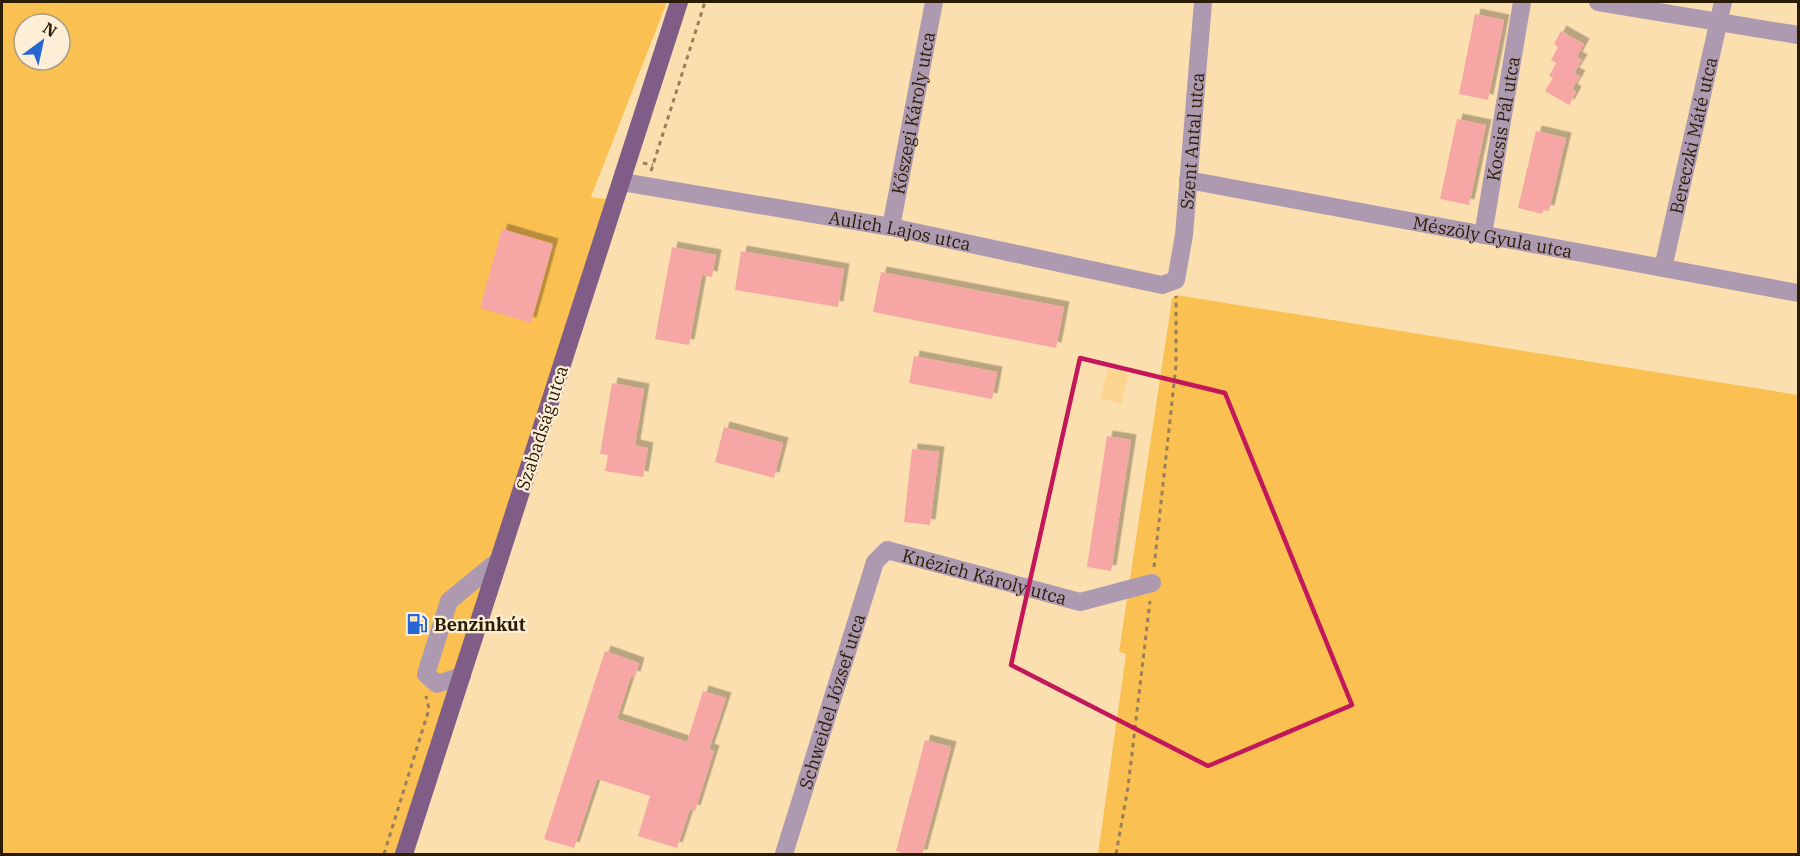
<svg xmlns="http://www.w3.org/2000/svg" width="1800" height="856" font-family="'IBM Plex Serif',serif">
	<defs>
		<filter id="shadow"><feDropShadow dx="5.5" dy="-5.5" stdDeviation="0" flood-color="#0004"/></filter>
	</defs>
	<rect width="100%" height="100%" fill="#fcdfaf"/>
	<path fill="#fcd48f" d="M1108 368 1129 374 1121 404 1100 398Z"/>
	<g fill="#fac052" fill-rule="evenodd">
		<path d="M2 2H667L591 197 606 199 398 854H2ZM24 24H60V60H24Z"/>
		<path d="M1176 295 1798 395V854H1098L1126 654 1119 652 1172 299Z"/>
	</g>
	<g fill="#f6a7a5" filter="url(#shadow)">
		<path d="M1475 14 1504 20 1488 100 1459 94Z"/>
		<path d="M1561 31 1584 44 1577 57 1582 60 1574 73 1580 76 1572 89 1576 92 1569 105 1545 91 1553 78 1549 76 1556 63 1551 60 1558 47 1554 44Z"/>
		<path d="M1457 119 1486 125 1469 205 1440 199Z"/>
		<path d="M1536 131 1566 138 1549 211 1544 210 1542 214 1518 208Z"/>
		<path d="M502 229 553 244 531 323 480 308Z"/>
		<path d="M672 247 716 255 712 277 702 275 689 345 655 339Z"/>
		<path d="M741 251 844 269 838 307 735 290Z"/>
		<path d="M881 272 1064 307 1056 348 873 312Z"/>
		<path d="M914 356 997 372 992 399 909 383Z"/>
		<path d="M612 383 644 389 635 445 648 448 643 477 605 471 608 455 600 454Z"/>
		<path d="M724 427 783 443 774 478 715 462Z"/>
		<path d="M1107 436 1131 440 1111 571 1087 567Z"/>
		<path d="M912 449 939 452 930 525 904 522Z"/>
		<path d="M605 651 639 663 635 677 631 676 617 719 687 742 703 691 726 698 709 749 714 751 695 811 690 809 677 848 638 836 650 796 597 779 574 848 544 839Z"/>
		<path d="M925 740 951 747 922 855H907L896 851Z"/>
	</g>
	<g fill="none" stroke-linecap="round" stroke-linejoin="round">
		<g stroke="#96805b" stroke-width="3" stroke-dasharray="4.5 4.5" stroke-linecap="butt">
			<path d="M643 163 653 165"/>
			<path d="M651 171 705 2"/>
			<path d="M1154 567 1176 365V296"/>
			<path d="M384 854 429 709 426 696"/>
			<path d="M1116 854 1128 787 1150 601"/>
		</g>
		<g stroke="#ad9ab1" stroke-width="18">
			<path d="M1598 2 1798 35"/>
			<path id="s1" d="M1188 180 1798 293"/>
			<path id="s2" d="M622 182 891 227 1162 285 1176 280 1184 235 1203 2"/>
			<path id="s3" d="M891 227 934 2"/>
			<path id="s4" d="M1483 235 1522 2"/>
			<path id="s5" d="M1663 268 1723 2"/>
			<path d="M462 676 437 684 426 674 449 601 499 560"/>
			<path id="s6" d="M784 854 875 562 887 550 1080 602 1152 583"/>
		</g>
		<path stroke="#7f5d86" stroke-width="18" d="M404 854 679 2"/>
	</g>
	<path fill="none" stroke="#c2185b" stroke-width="4.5" stroke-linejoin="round" d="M1080 358 1225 393 1352 705 1208 766 1011 665Z"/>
	<defs>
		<symbol id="fuel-bare" viewBox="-9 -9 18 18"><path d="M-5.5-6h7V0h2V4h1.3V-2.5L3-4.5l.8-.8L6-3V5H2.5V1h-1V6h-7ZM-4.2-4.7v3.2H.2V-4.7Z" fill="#2867d3" stroke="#fdefd7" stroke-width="2.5" paint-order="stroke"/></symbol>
	</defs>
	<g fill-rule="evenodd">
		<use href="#fuel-bare" x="402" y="609" width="30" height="30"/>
	</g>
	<g text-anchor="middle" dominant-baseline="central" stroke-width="4.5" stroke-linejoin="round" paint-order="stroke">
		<g font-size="18" fill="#2b1d04" stroke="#fdefd7">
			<text stroke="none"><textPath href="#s3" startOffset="116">Kőszegi Károly utca</textPath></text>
			<text stroke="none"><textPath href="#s4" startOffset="118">Kocsis Pál utca</textPath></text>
			<text stroke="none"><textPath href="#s5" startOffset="136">Bereczki Máté utca</textPath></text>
			<text stroke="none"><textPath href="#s2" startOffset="705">Szent Antal utca</textPath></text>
			<text stroke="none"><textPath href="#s2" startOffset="282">Aulich Lajos utca</textPath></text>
			<text stroke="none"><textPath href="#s1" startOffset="310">Mészöly Gyula utca</textPath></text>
			<text transform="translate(542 428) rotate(-72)">Szabadság utca</text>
			<text stroke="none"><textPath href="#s6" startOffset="424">Knézich Károly utca</textPath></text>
			<text stroke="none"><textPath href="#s6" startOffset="160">Schweidel József utca</textPath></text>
		</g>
		<g font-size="18" font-weight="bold" fill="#2b1d04" stroke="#fdefd7" text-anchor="start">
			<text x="434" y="624">Benzinkút</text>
		</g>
	</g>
	<rect width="1800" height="856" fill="none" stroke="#2b1d04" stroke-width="6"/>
	<g transform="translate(42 42) rotate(33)"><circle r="28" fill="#fdefd7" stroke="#a99b83" stroke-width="1.5"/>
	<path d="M0-4.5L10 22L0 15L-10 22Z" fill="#2867d3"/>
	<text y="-9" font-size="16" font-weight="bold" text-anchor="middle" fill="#2b1d04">N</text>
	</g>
</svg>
